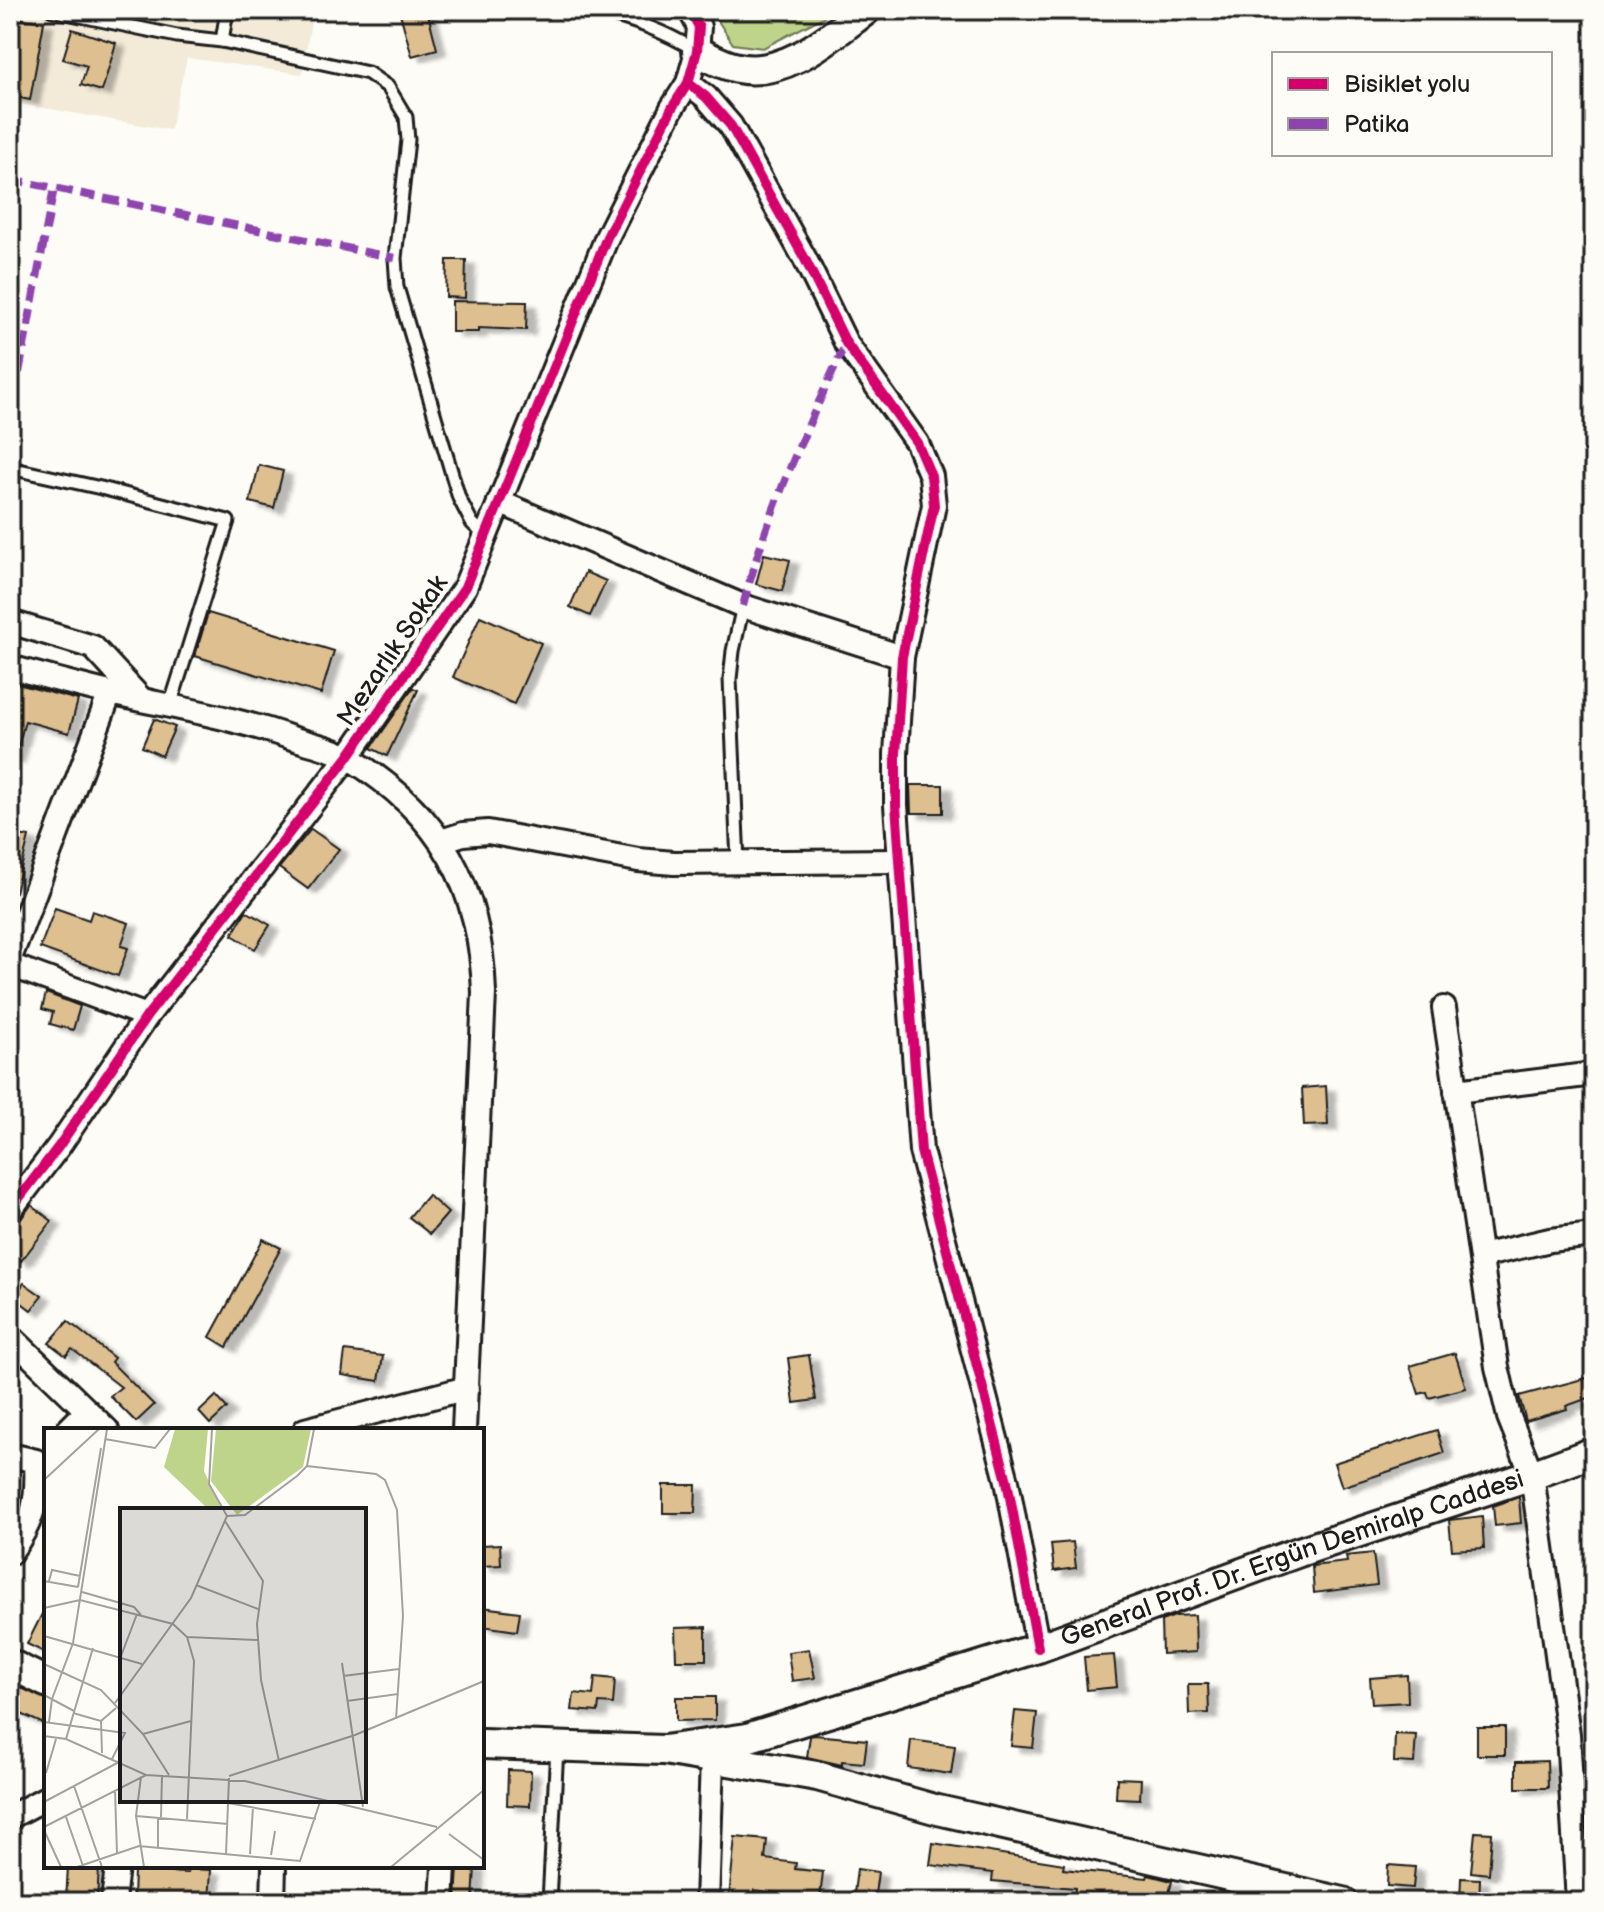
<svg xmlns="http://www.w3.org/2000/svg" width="1604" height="1912" font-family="'Balsamiq Sans',sans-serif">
	<defs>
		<filter id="shadow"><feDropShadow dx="9" dy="5" stdDeviation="2" flood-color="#0004"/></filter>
	</defs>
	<rect width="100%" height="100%" fill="#fdfcf7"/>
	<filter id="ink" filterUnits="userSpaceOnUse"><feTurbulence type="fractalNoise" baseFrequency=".0125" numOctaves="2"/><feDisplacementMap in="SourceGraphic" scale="16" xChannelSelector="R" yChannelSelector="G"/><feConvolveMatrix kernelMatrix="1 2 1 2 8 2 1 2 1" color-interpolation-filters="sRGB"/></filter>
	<g filter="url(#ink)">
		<path fill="#f3ead8" d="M10 10H313L302 74 187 58 170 130 10 102Z"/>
		<path fill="#bed48a" stroke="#6d7853" stroke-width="2" d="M711 10H837L763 48 733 44Z"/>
		<g fill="#ddbf90" stroke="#1c1c1c" stroke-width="2" filter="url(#shadow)">
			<path d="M399 10H427L437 49 412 56Z"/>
			<path d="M10 17 44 22 30 100 10 96Z"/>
			<path d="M72 29 116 43 102 91 81 85 87 66 63 59Z"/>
			<path d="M447 260H466L465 298 446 297Z"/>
			<path d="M452 301 527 302 526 330 478 328V332H452Z"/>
			<path d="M259 465 283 471 274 508 250 502Z"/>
			<path d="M764 554 790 560 782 591 756 584Z"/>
			<path d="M585 572 606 581 590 616 570 607Z"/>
			<path d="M208 613 334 651 321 694 195 656Z"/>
			<path d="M480 616 541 643 514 704 453 677Z"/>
			<path d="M10 682 78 700 69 733 25 721 15 758 10 757Z"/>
			<path d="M413 688 418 690 387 756 371 748Z"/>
			<path d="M154 719 175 727 162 756 142 747Z"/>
			<path d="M910 785H943V813H911Z"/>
			<path d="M311 829 339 849 308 889 279 868Z"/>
			<path d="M10 833 29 837 15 892 10 891Z"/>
			<path d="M55 908 89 920 92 911 129 923 121 946 128 948 118 976 40 948Z"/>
			<path d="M246 911 270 925 255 949 232 935Z"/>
			<path d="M46 993 80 1006 73 1030 50 1024 53 1012 42 1009Z"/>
			<path d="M1326 1086 1328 1125 1304 1126 1302 1088Z"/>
			<path d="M428 1195 448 1213 430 1234 409 1217Z"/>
			<path d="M31 1205 52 1221 21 1261 10 1252V1224L21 1219Z"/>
			<path d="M263 1239 281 1248 227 1347 210 1337Z"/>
			<path d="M24 1283 42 1296 31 1310 14 1297Z"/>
			<path d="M68 1321 114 1358 111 1362 154 1405 136 1422 110 1396 121 1387 72 1349 66 1356 49 1343Z"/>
			<path d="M345 1351 383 1356 379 1381 342 1375Z"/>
			<path d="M1455 1353 1466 1388 1429 1398 1427 1392 1419 1394 1410 1366Z"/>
			<path d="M809 1355 816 1400 794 1403 788 1358Z"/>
			<path d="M1594 1376V1396L1566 1406 1567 1409 1526 1421 1519 1396Z"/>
			<path d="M216 1396 227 1408 210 1424 199 1412Z"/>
			<path d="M1437 1430 1444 1453 1342 1487 1334 1463Z"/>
			<path d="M663 1485H696L695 1513H663Z"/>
			<path d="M1519 1497 1521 1523 1495 1526 1493 1506Z"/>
			<path d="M1482 1516 1484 1548 1452 1550 1449 1520Z"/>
			<path d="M1073 1542 1076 1568 1054 1571 1051 1544Z"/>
			<path d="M500 1544 501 1565 482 1566V1545Z"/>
			<path d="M1373 1553 1377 1585 1314 1593 1312 1566 1347 1562 1346 1556Z"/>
			<path d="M46 1606V1653L27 1644Z"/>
			<path d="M482 1607 520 1612 517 1631 482 1626Z"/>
			<path d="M1195 1615 1196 1652 1162 1654 1161 1621 1175 1616Z"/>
			<path d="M706 1627V1660H676L675 1628Z"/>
			<path d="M809 1649 815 1678 792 1681 788 1652Z"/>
			<path d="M1114 1655 1117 1687 1087 1690 1084 1657Z"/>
			<path d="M1407 1675 1408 1702 1372 1704 1370 1678Z"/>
			<path d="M595 1677 615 1679 613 1704 599 1703 598 1712 572 1710 574 1693 593 1695Z"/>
			<path d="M10 1683 46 1699V1725L10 1709Z"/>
			<path d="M1188 1684H1208L1209 1713 1189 1714Z"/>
			<path d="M676 1697H715V1720L676 1721Z"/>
			<path d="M1015 1711 1037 1713 1033 1748 1011 1746Z"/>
			<rect x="1477" y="1727" width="28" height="28"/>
			<path d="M1395 1734 1416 1735 1414 1763 1394 1762Z"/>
			<path d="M815 1735 867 1740 864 1763 842 1761V1765L807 1757 810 1736Z"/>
			<path d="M911 1740 955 1746 951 1774 908 1768Z"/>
			<path d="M1547 1761 1548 1788H1516V1762Z"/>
			<path d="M508 1770 531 1771 530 1806 507 1805Z"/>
			<path d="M1117 1778 1141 1779 1140 1799 1116 1798Z"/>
			<path d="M1475 1832 1492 1833 1489 1874 1471 1872Z"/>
			<path d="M735 1837 767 1840 765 1859 796 1863 795 1869 823 1872 820 1898 754 1890 753 1900 729 1898Z"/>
			<path d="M933 1843 1064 1864 1063 1869 1147 1878 1148 1875 1172 1881 1167 1902H1142V1898L1098 1893 1097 1901 1074 1899 1075 1888 992 1881 993 1873 930 1865Z"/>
			<path d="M1388 1865 1415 1867 1413 1888 1387 1886Z"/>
			<path d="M68 1866H99L97 1902H66Z"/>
			<path d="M458 1866H475L473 1902H456Z"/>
			<path d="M189 1869 211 1870 209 1902 133 1898 134 1871 188 1873Z"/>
			<path d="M857 1869 878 1872 874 1902H853Z"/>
			<path d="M1461 1878 1480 1879 1479 1902H1460Z"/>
		</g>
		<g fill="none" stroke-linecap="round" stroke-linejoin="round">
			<defs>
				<g id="service">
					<path d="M52 10 177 36 222 41 368 73 388 87 406 117 408 140 395 258 397 287 459 498 472 523 485 536"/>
					<path d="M594 10C633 20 662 30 697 51"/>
					<path d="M222 41 227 10"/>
					<path d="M10 468 101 488 228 521 170 706"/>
					<path d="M738 863 730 679 733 651 743 606"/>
					<path d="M549 1902 557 1747"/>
				</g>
				<g id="minor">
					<path d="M688 83 706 97 731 126 805 259 846 343 917 443 931 476 934 505 902 657 896 754V805L921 1151 1007 1481 1038 1648"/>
					<path d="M499 502 743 606 902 657"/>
					<path d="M10 622 93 647 141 699"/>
					<path d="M10 667C43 676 76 685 110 693 171 707 233 717 292 738 310 744 333 748 349 758 441 814 481 887 484 993L464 1430"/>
					<path d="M441 841 463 834 488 832 638 860 674 863 900 861"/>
					<path d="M10 958 110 693"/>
					<path d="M10 965 147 1016"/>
					<path d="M1444 1008 1497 1367 1509 1417 1532 1475 1568 1734 1578 1902"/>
					<path d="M1456 1091 1594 1074"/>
					<path d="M10 1210 59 1146 147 1016 348 757 465 587 607 237 672 108 688 83 697 51 699 27 690 10"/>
					<path d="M1481 1256 1550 1240 1594 1235"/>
					<path d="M10 1336 107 1430"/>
					<path d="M68 1430 87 1411"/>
					<path d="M305 1430 467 1388"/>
					<path d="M10 1455 36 1461C38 1501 34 1521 10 1553"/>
					<path d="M10 1817 46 1798"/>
					<path d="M113 1902 117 1866"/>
					<path d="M273 1902 274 1866"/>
					<path d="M442 1902 444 1866"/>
					<path d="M707 1902 712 1760"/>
				</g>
				<g id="tertiary">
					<path d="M697 51C710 58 723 65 738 68 785 78 831 36 866 10"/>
					<path d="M10 1664 46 1682"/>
					<path d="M482 1744 664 1750 817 1776 938 1810 1343 1902"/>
					<path id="s1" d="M664 1750 747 1738 1038 1648 1299 1552 1532 1475 1594 1452"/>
				</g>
			</defs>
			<use href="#service" stroke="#1c1c1c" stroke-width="17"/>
			<use href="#minor" stroke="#1c1c1c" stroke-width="28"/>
			<use href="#tertiary" stroke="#1c1c1c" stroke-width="34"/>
			<use href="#service" stroke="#fdfcf7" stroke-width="11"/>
			<use href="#minor" stroke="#fdfcf7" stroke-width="22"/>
			<use href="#tertiary" stroke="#fdfcf7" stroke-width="28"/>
			<g stroke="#8e44ad" stroke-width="8" stroke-dasharray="16 8" stroke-linecap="butt">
				<path d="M10 179 395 258"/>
				<path d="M10 420 54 188"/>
				<path d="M743 606C767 512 805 432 846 343"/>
			</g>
			<defs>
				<g id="cycleway">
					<path d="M688 83 706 97 731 126 805 259 846 343 917 443 931 476 934 505 902 657 896 754V805L921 1151 1007 1481 1038 1648"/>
					<path d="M10 1210 59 1146 147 1016 348 757 465 587 607 237 672 108 688 83 697 51 699 27 690 10"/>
				</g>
			</defs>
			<use href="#cycleway" stroke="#fdfcf7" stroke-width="15"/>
			<use href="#cycleway" stroke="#d6006c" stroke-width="10"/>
		</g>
	</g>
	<g text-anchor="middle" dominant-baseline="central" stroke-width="8" stroke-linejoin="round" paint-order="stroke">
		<g font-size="26" fill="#1c1c1c" stroke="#fdfcf7">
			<text transform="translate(393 651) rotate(-56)">Mezarlık Sokak</text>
			<text stroke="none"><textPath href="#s1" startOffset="658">General Prof. Dr. Ergün Demiralp Caddesi</textPath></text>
		</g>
	</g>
	<g transform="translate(44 1428)">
		<rect width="440" height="440" fill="#fdfcf7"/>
		<path d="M131 1H164L160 43 178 82 161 78 120 39ZM172 1H267L259 39 193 87 167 53Z" fill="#bed48a"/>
		<path fill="none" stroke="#a3a29f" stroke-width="2" d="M168 1 165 56 183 88M61 11 111 20 126 1M263 38 332 46 341 52 353 82 359 188 352 291M0 52 55 1M183 88 201 87 253 48 263 38 270 1M181 93 219 153 213 196 217 252 235 333M0 153 34 159M5 153 8 142 36 148M152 157 214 181M34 159 57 20M38 164 90 179 97 187M0 180 36 172 129 196 143 209 150 233 143 391M0 208 98 236M143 209 214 212M77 228 93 186M298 235 319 379M0 236 57 262 99 306 125 347M299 248 355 241M0 267 30 283M303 273 354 266M71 275 147 170 183 88M29 285 57 293M0 294 81 305 68 331M5 294 8 271 29 215 63 1M99 306 147 293M0 308 22 311 102 347 201 353 393 399M22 311 49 220M58 325 57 293 72 280M2 345 12 311M185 348 311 307 440 253M97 349 92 388 100 439M30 358 58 439M71 362 73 426M0 374 75 334M184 375 272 391M92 388 184 396M22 389 39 438M114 389V420M117 389 118 347M0 399 102 347M0 402 17 439M405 406 440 432M182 426 185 350M206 426 209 379M227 427 231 403M33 439 95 418 256 433 277 371M347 439 440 362"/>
		<path fill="#1c1c1c" fill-opacity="0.15" stroke="#1c1c1c" stroke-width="4" d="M76 80H322V374H76Z"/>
		<rect width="440" height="440" fill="none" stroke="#1c1c1c" stroke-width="4"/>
	</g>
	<rect width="1604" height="1912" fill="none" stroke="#fdfcf7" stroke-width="40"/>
	<rect x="20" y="20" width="1564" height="1872" fill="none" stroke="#1c1c1c" stroke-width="3" filter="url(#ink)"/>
	<rect x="1272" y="52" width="280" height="104" fill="#fdfcf7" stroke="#a3a29f" stroke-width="2"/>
	<rect x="1288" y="78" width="40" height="12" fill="#d6006c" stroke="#a3a29f" stroke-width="2"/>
	<text x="1344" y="92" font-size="24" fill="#1c1c1c">Bisiklet yolu</text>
	<rect x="1288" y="118" width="40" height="12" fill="#8e44ad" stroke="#a3a29f" stroke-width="2"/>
	<text x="1344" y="132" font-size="24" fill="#1c1c1c">Patika</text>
</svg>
